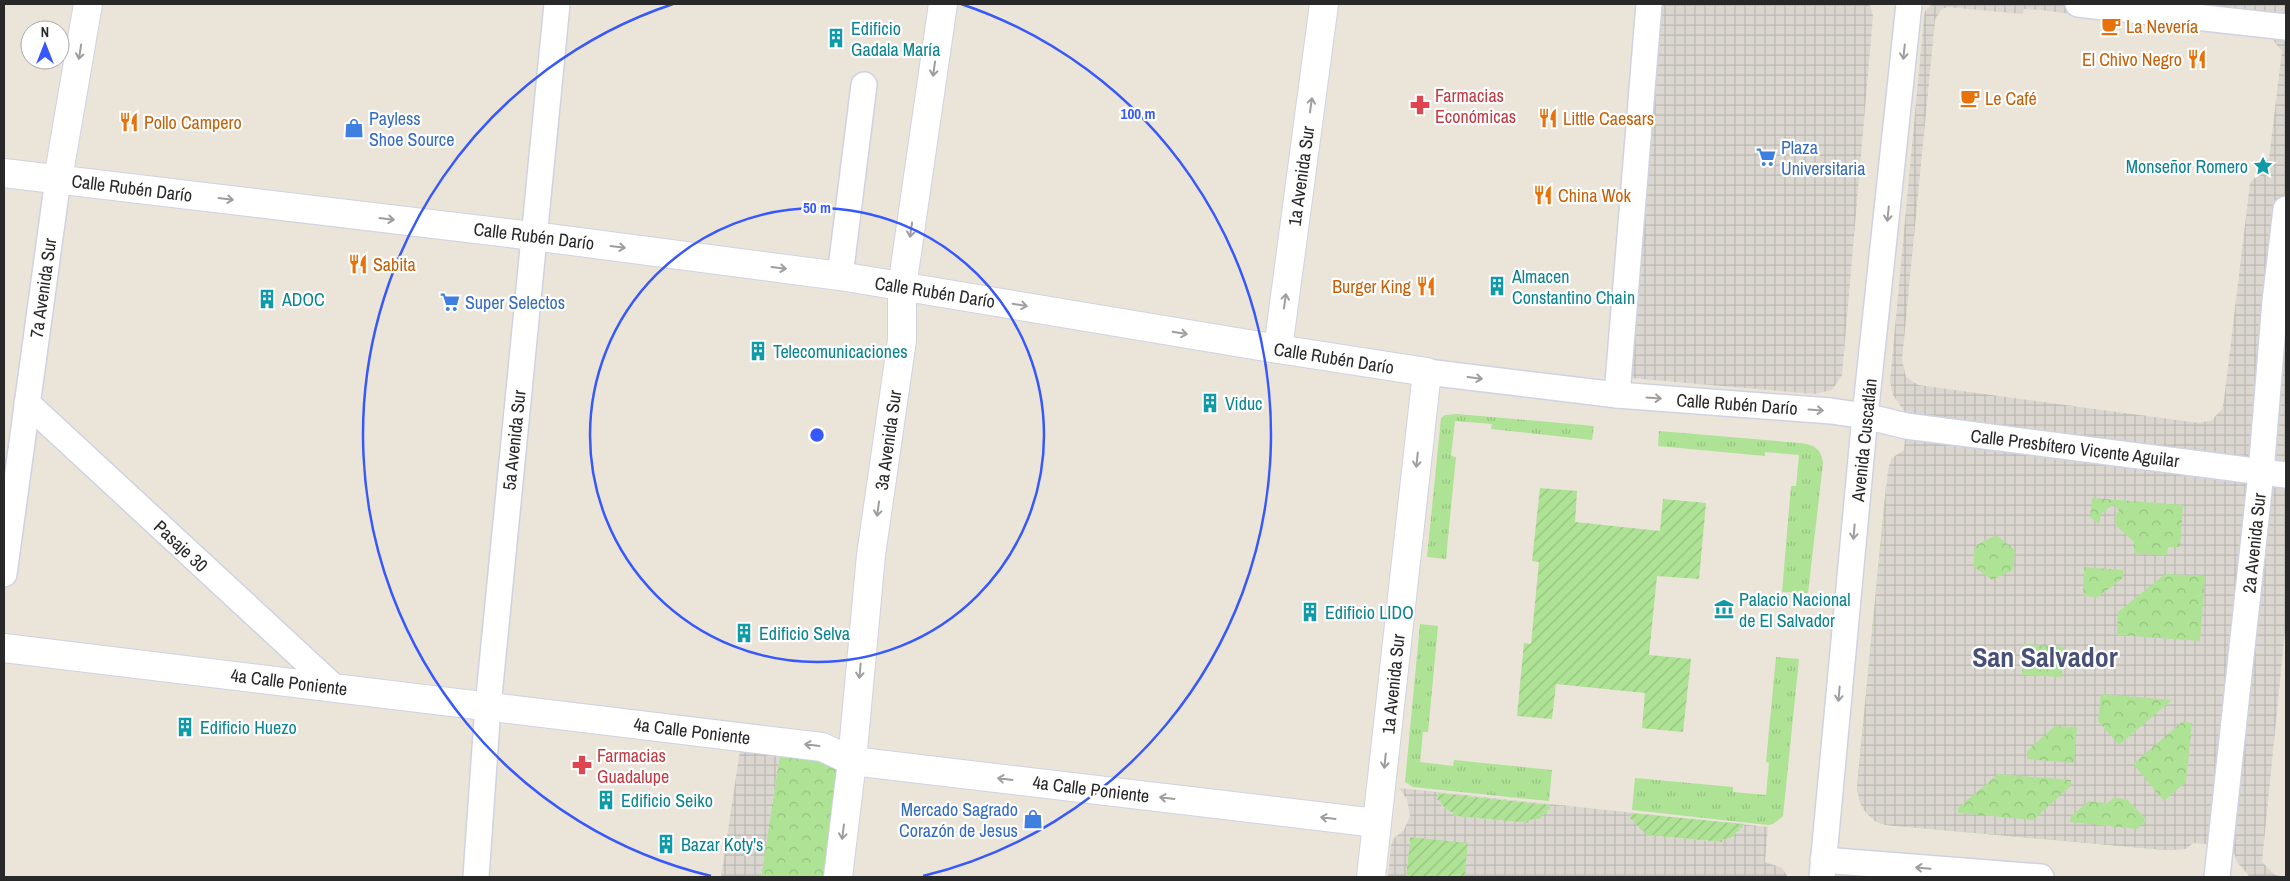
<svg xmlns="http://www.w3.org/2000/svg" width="2290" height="881" font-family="'Archivo Narrow',sans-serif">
	<defs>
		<pattern id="grass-tufts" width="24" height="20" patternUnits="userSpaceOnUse" patternTransform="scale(1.25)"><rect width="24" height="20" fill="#aee295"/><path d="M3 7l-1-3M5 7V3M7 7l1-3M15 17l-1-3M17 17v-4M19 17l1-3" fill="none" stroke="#96c280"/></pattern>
		<pattern id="park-crowns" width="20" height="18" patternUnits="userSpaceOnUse" patternTransform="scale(1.25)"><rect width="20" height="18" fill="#aee295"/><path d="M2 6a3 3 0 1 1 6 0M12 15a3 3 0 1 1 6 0" fill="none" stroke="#96c280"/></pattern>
		<pattern id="garden-furrows" width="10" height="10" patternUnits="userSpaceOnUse" patternTransform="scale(1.25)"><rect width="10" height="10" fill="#aee295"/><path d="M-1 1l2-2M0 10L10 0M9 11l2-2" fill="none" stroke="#96c280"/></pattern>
		<pattern id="plaza-grid" width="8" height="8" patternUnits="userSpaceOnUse" patternTransform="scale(1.25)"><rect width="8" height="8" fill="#dbd7d0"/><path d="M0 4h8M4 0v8" fill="none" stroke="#bcb9b3"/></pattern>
	</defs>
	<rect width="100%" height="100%" fill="#ebe4d9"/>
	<g fill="url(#grass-tufts)">
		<path d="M1457 414 1594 426 1592 440 1491 429 1492 424 1455 421 1451 456 1456 457 1446 559 1427 557 1441 418 1445 415Z"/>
		<path d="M1659 431 1800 443C1814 445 1821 448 1823 463L1808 593 1782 592 1791 486H1796L1799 455 1765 452V456L1658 446Z"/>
		<path d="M1420 624 1438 626 1428 732H1423L1420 762 1453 766 1454 760 1552 770 1549 801 1413 787 1405 782Z"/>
		<path d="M1776 657 1799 659 1783 816 1773 824 1768 825 1632 810 1635 778 1733 787V792L1766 795 1769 763 1766 762Z"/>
	</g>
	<g fill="url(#park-crowns)">
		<path d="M1886 486 2214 496 2186 849 2165 850 1886 825C1868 820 1859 806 1857 787Z"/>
		<path d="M782 741 852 761 838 877H761Z"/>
	</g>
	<g fill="url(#garden-furrows)">
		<path d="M1540 488 1577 491 1575 522 1660 531 1663 499 1706 503 1699 579 1657 576 1649 655 1691 659 1683 732 1642 728 1645 693 1556 684 1552 719 1517 716 1524 643 1531 644 1539 562 1532 561Z"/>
		<path d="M1438 793 1551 805 1550 811 1541 819 1529 820V823L1453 816 1437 800Z"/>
		<path d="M1631 813 1744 824C1742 833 1731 840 1722 840V842L1646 835 1630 819Z"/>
		<path d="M1410 837 1468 842 1465 877H1406Z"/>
	</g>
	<g fill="url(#plaza-grid)" fill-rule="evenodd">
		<path d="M1649 4H1870L1873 16 1842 375 1832 390 1814 394 1618 377Z"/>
		<path d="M1932 4H2286V621L2262 862 2275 875 2286 877H2250L2237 862 2232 846 2193 843 2186 849 2165 850 1886 825 1876 822 1866 813 1860 803 1857 787 1888 469 1892 458 1904 450 1907 415 1893 395 1890 381 1924 17 1925 11ZM1947 7 2023 14 2024 9 2040 10 2272 39 2282 51 2269 158 2250 183 2224 400 2222 409 2212 420 2199 423 1918 385 1906 377 1902 360 1935 20 1941 10ZM2092 498 2183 505 2180 547H2168L2167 556 2134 553V542L2115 525V515L2119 511 2114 504 2101 514 2099 524 2090 517ZM1996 535 2015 550 2013 570 1992 580 1973 566 1975 546ZM2084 567 2123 570V578L2098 597 2083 596ZM2165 574 2205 576 2200 641 2117 635 2118 612ZM2024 644 2064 647 2062 677 2022 675ZM2101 694 2172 700 2119 745 2098 721ZM2182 722 2192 723 2186 782 2164 801 2133 764ZM2055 726 2077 727 2074 763 2027 759V751ZM1998 774 2071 780V781L2070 787 2033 820 1958 813V808ZM2114 798 2127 799 2147 820 2137 829 2070 822 2071 816 2089 801 2107 803Z"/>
		<path d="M742 737 782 741 761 877H721Z"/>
		<path d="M1399 788 1768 827 1765 862 1782 868 1788 877H1465L1468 843 1410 837 1406 877H1388L1391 846 1393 839 1404 830 1410 816 1407 799ZM1438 793 1551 805 1550 810H1547V814L1543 813 1540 819 1529 820 1528 823 1453 816 1454 813 1447 810 1440 804 1441 801 1437 800ZM1631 813 1744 824V825L1743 828H1739V831L1736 832 1733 838 1722 839V842L1646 835V832L1641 830 1633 820 1630 819Z"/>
	</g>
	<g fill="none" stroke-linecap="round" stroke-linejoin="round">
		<defs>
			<g id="pedestrian">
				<path d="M2078 4 2286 27"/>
				<path d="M840 276 864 85"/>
				<path d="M1427 372 1617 395 1831 411 1865 416 1906 426 2286 475"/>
				<path d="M1617 395 1649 4"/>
				<path d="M27 403 335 688"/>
				<path d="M4 574 58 179"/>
				<path d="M1823 860 2041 877"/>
				<path d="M476 877 488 706 557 4"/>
				<path d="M1822 877 1865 416 1909 4"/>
				<path d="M2217 877 2261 473 2275 301 2286 209"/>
			</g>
			<path id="minor" d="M58 179 88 4"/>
			<g id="tertiary">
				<path d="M1278 349 1427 372 1371 877"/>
				<path d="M4 648 822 747 852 761 1376 823"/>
				<path d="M838 877 852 761 871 555 902 340V287"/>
			</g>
			<g id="secondary">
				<path d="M4 173 533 236 840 276 1278 349 1324 4"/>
				<path d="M902 287 943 4"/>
			</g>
		</defs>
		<use href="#pedestrian" stroke="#cfd2e1" stroke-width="28"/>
		<use href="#minor" stroke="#cfd2e1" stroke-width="30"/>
		<use href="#tertiary" stroke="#cfd2e1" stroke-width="30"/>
		<use href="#secondary" stroke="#cfd2e1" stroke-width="30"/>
		<use href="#pedestrian" stroke="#fff" stroke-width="25"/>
		<use href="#minor" stroke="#fff" stroke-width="28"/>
		<use href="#tertiary" stroke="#fff" stroke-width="28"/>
		<use href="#secondary" stroke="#fff" stroke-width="28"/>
	</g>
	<defs><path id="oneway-shaft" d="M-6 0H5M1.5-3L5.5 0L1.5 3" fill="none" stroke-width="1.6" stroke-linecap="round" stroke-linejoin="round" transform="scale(1.25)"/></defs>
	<g stroke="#9e9e9e">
		<use href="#oneway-shaft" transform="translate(80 52) rotate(99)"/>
		<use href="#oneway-shaft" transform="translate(1904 52) rotate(96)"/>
		<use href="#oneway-shaft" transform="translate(934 69) rotate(98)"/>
		<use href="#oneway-shaft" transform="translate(1311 105) rotate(-82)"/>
		<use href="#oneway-shaft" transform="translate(226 199) rotate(7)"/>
		<use href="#oneway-shaft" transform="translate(1888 214) rotate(96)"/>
		<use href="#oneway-shaft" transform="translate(387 219) rotate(7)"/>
		<use href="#oneway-shaft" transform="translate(911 230) rotate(98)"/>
		<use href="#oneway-shaft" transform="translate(618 247) rotate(7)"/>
		<use href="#oneway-shaft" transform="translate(779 268) rotate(7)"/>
		<use href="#oneway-shaft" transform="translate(1285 301) rotate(-82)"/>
		<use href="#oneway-shaft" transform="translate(1020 305) rotate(10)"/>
		<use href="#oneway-shaft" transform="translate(1180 333) rotate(10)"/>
		<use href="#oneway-shaft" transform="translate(1475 378) rotate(7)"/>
		<use href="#oneway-shaft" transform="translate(1654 398) rotate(4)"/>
		<use href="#oneway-shaft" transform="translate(1816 410) rotate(4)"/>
		<use href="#oneway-shaft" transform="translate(1417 460) rotate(96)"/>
		<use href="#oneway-shaft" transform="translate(878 509) rotate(98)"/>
		<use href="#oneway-shaft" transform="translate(1854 532) rotate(95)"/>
		<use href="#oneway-shaft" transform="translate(860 671) rotate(95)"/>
		<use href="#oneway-shaft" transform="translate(1839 694) rotate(95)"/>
		<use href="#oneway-shaft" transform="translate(812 745) rotate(-173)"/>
		<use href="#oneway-shaft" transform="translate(1385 761) rotate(96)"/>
		<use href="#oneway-shaft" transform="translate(1005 779) rotate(-173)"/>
		<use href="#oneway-shaft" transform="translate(1167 798) rotate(-173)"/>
		<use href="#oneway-shaft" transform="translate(1328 818) rotate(-173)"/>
		<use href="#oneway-shaft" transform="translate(843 832) rotate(97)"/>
		<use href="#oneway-shaft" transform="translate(1923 868) rotate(-175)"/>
	</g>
	<g fill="none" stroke="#3758fa" stroke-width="2.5">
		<circle cx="817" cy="435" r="227"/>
		<path d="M711 876A454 454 0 0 1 673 4M961 4A454 454 0 0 1 923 876"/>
	</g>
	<defs>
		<symbol id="cafe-bare" viewBox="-9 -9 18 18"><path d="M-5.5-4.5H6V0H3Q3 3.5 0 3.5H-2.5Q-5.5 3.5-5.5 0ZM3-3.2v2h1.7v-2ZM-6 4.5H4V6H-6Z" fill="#e8710a" stroke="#fff" stroke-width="2.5" paint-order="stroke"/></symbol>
		<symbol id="building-bare" viewBox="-9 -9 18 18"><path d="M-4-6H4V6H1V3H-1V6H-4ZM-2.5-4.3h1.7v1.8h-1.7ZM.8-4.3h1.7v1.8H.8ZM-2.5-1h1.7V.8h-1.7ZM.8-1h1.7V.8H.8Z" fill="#0f9aa8" stroke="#fff" stroke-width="2.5" paint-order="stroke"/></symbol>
		<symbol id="restaurant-bare" viewBox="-9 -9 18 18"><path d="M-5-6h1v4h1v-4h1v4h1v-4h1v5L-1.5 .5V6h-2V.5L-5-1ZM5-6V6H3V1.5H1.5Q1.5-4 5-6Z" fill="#e8710a" stroke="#fff" stroke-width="2.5" paint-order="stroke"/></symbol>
		<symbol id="pharmacy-bare" viewBox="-9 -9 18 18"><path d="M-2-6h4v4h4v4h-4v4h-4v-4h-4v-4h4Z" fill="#e0444e" stroke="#fff" stroke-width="2.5" paint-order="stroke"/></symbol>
		<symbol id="shop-bare" viewBox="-9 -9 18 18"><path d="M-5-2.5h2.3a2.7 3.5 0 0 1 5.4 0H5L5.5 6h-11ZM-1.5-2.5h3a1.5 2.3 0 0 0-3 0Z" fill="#3f7fe0" stroke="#fff" stroke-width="2.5" paint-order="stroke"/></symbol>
		<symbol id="supermarket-bare" viewBox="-9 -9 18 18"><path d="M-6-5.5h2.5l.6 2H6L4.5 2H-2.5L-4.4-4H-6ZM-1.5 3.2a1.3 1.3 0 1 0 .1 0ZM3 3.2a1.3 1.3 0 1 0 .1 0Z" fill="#3f7fe0" stroke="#fff" stroke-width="2.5" paint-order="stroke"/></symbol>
		<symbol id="sight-bare" viewBox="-9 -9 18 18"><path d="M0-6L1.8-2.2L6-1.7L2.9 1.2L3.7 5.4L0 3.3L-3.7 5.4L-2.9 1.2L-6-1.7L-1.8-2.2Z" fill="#0f9aa8" stroke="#fff" stroke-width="2.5" paint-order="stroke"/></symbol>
		<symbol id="museum-bare" viewBox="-9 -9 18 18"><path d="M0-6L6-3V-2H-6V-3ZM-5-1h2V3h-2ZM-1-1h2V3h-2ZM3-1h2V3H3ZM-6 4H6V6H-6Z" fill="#0f9aa8" stroke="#fff" stroke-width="2.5" paint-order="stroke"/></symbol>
	</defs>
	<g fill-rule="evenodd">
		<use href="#cafe-bare" x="2097" y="12" width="28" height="28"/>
		<use href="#building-bare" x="822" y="24" width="28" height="28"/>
		<use href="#restaurant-bare" x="2183" y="45" width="28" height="28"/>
		<use href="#cafe-bare" x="1956" y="84" width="28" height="28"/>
		<use href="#pharmacy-bare" x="1406" y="91" width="28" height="28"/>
		<use href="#restaurant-bare" x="1534" y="104" width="28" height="28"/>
		<use href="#restaurant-bare" x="115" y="108" width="28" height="28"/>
		<use href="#shop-bare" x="340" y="114" width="28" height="28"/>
		<use href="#supermarket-bare" x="1752" y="143" width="28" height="28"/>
		<use href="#sight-bare" x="2249" y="152" width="28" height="28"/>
		<use href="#restaurant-bare" x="1529" y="181" width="28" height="28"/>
		<use href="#restaurant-bare" x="344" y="250" width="28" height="28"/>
		<use href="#restaurant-bare" x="1412" y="272" width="28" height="28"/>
		<use href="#building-bare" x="1483" y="272" width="28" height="28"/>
		<use href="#building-bare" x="253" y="285" width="28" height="28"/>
		<use href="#supermarket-bare" x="436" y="288" width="28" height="28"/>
		<use href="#building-bare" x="744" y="337" width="28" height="28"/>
		<use href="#building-bare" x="1196" y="389" width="28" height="28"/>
		<use href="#museum-bare" x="1710" y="595" width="28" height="28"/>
		<use href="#building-bare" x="1296" y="598" width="28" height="28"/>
		<use href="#building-bare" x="730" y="619" width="28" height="28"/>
		<use href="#building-bare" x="171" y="713" width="28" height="28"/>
		<use href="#pharmacy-bare" x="568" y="751" width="28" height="28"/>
		<use href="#building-bare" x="592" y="786" width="28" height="28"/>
		<use href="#shop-bare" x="1019" y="805" width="28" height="28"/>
		<use href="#building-bare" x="652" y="830" width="28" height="28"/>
	</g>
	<g text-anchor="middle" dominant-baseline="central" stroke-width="4.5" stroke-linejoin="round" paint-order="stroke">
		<g font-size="18" fill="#c56008" stroke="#fff" text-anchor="start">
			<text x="2126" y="26">La Nevería</text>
			<text x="2182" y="59" text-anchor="end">El Chivo Negro</text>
			<text x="1985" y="98">Le Café</text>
			<text x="1563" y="118">Little Caesars</text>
			<text x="144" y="122">Pollo Campero</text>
			<text x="1558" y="195">China Wok</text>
			<text x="373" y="264">Sabita</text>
			<text x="1411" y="286" text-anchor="end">Burger King</text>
		</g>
		<g font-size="18" fill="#0d838f" stroke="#fff" text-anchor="start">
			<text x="851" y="28">Edificio<tspan x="851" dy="21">Gadala María</tspan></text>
			<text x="2248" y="166" text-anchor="end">Monseñor Romero</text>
			<text x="1512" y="276">Almacen<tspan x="1512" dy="21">Constantino Chain</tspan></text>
			<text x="282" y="299">ADOC</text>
			<text x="773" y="351">Telecomunicaciones</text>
			<text x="1225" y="403">Viduc</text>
			<text x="1739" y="599">Palacio Nacional<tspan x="1739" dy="21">de El Salvador</tspan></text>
			<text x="1325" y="612">Edificio LIDO</text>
			<text x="759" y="633">Edificio Selva</text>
			<text x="200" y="727">Edificio Huezo</text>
			<text x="621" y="800">Edificio Seiko</text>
			<text x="681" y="844">Bazar Koty's</text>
		</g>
		<g font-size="18" fill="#be3a42" stroke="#fff" text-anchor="start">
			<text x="1435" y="95">Farmacias<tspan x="1435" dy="21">Económicas</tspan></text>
			<text x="597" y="755">Farmacias<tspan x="597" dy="21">Guadalupe</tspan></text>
		</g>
		<g font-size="18" fill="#366cbe" stroke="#fff" text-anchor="start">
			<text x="369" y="118">Payless<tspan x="369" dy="21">Shoe Source</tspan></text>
			<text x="1781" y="147">Plaza<tspan x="1781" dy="21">Universitaria</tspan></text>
			<text x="465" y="302">Super Selectos</text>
			<text x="1018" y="809" text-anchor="end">Mercado Sagrado<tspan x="1018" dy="21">Corazón de Jesus</tspan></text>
		</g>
		<g font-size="18" fill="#282828" stroke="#fff">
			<text transform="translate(1301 176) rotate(-82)">1a Avenida Sur</text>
			<text transform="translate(132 188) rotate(7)">Calle Rubén Darío</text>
			<text transform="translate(534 236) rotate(7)">Calle Rubén Darío</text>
			<text transform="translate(43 288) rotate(-82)">7a Avenida Sur</text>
			<text transform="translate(935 292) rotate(9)">Calle Rubén Darío</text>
			<text transform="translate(1334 358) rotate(9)">Calle Rubén Darío</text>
			<text transform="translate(1737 404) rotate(4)">Calle Rubén Darío</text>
			<text transform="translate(514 440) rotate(-84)">5a Avenida Sur</text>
			<text transform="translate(888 440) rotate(-82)">3a Avenida Sur</text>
			<text transform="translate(1864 440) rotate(-84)">Avenida Cuscatlán</text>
			<text transform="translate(2075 448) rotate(7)">Calle Presbítero Vicente Aguilar</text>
			<text transform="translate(2254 543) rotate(-84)">2a Avenida Sur</text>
			<text transform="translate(181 546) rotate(43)">Pasaje 30</text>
			<text transform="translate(289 682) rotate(7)">4a Calle Poniente</text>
			<text transform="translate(1393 684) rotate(-84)">1a Avenida Sur</text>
			<text transform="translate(692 731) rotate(7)">4a Calle Poniente</text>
			<text transform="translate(1091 789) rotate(7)">4a Calle Poniente</text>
		</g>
		<g font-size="28" font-weight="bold" fill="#495078" stroke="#fff">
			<text x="2045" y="657">San Salvador</text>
		</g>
	</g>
	<circle cx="817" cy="435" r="8" fill="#3758fa" stroke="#fff" stroke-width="2.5"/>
	<g font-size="15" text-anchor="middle" font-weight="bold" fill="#3758fa" stroke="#fff" stroke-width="4.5" stroke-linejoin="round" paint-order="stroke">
		<text x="1138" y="119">100 m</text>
		<text x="817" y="213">50 m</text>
	</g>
	<rect width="2290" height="881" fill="none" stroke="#282828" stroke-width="10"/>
	<g transform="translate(45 45)"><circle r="24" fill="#ffffff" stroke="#a9a9a9"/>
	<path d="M0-4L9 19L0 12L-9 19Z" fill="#3758fa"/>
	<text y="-8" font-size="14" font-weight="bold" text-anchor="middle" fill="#282828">N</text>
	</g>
</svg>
